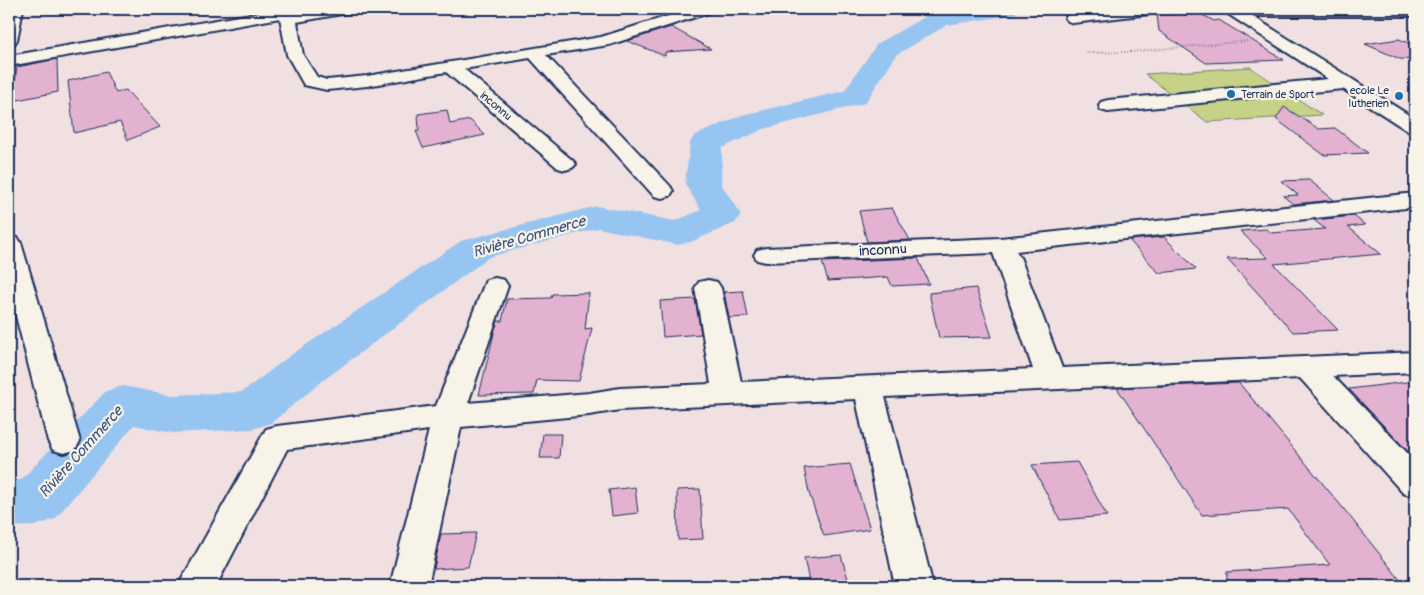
<svg xmlns="http://www.w3.org/2000/svg" width="1424" height="595" font-family="Pangolin,sans-serif">
	<rect width="100%" height="100%" fill="#f1e0e1"/>
	<filter id="ink" filterUnits="userSpaceOnUse"><feTurbulence type="fractalNoise" baseFrequency=".02" numOctaves="2"/><feDisplacementMap in="SourceGraphic" scale="10" xChannelSelector="R" yChannelSelector="G"/><feConvolveMatrix kernelMatrix="1 2 1 2 8 2 1 2 1" color-interpolation-filters="sRGB"/></filter>
	<g filter="url(#ink)">
		<path fill="#c6d285" stroke="#708072" d="M1250 67 1322 115 1207 122 1145 74Z"/>
		<g fill="none" stroke-linecap="round" stroke-linejoin="round">
			<path fill="#96c5f1" fill-rule="evenodd" d="M953 9H1018L1015 14 1006 16 947 25 896 55 865 103 764 129 722 148 721 184 741 215 735 223 693 241 679 245 598 228 489 257 325 379 271 423 253 429 172 433 134 425 55 519 35 526 9 527V481L21 480 106 391 123 386 172 395 242 392 291 355 461 241 597 206 675 221 701 210 685 184 690 143 694 136 742 115 844 91 877 44 931 13Z"/>
		</g>
		<g fill="#e4b2d1" stroke="#1b2f5e">
			<path d="M1199 13 1214 21 1219 20 1284 60 1206 63 1159 31 1157 15Z"/>
			<path d="M671 27 711 49 665 52V56L627 41Z"/>
			<path d="M1399 39 1415 46V60L1400 59 1365 44Z"/>
			<path d="M57 59 58 92 12 101 17 67Z"/>
			<path d="M106 72 116 93 126 90 160 127 128 140 120 122 74 133 68 81Z"/>
			<path d="M1284 107 1319 129 1335 128 1368 153 1324 155 1276 119Z"/>
			<path d="M447 110 450 124 470 120 485 135 423 148 416 131H419L418 114Z"/>
			<path d="M1309 180 1334 200 1293 204 1283 196 1298 195 1281 181Z"/>
			<path d="M892 208 910 240 867 242 859 211Z"/>
			<path d="M1354 216 1365 225 1348 227 1381 254 1274 264 1338 330 1293 332 1227 259 1268 258 1240 231 1267 229 1271 233 1325 229 1314 220Z"/>
			<path d="M1164 237 1196 269 1159 273 1129 240Z"/>
			<path d="M918 258 929 284 892 286 888 277 828 281 822 262Z"/>
			<path d="M976 288 992 337 939 338 929 293Z"/>
			<path d="M743 291 748 317 729 318 724 292Z"/>
			<path d="M589 293 585 329 592 328 579 381 537 380 534 394 479 395 495 329 498 321H502L507 299 551 298 552 294Z"/>
			<path d="M695 299 701 334 663 337 660 301Z"/>
			<path d="M1415 381V459L1349 389Z"/>
			<path d="M1239 383 1343 508 1405 586H1227V572L1330 565 1288 509 1202 515 1117 388Z"/>
			<path d="M543 434H561L559 458H540Z"/>
			<path d="M1077 462 1107 516 1060 520 1032 465Z"/>
			<path d="M850 464 870 529 824 536 809 493 804 468Z"/>
			<path d="M635 487 638 513 612 516 609 490Z"/>
			<path d="M700 489 703 539 678 540 677 490Z"/>
			<path d="M476 533 468 567 434 569 441 534Z"/>
			<path d="M841 555 850 586H810L804 558Z"/>
		</g>
		<g fill="none" stroke-linecap="round" stroke-linejoin="round">
			<defs>
				<g id="minor">
					<path d="M9 9H23L17 40 15 43 9 45Z"/>
					<path d="M279 9H293L295 13 322 9H354L352 12 347 13 297 22 303 55 317 77 327 80 367 76 601 37 691 9H713L711 12 609 45 546 55 670 186 673 191 670 196 662 198 654 196 530 58 464 69 572 160 576 164 572 168 565 170 558 168 446 72 367 86 327 90 304 85 287 55 280 18 9 66V56Z"/>
					<path d="M1117 9H1165L1163 12 1158 13 1073 23 1068 21 1065 18 1068 15 1073 13Z"/>
					<path d="M1223 9H1415V16H1252L1415 119V133L1408 131 1343 89 1108 112 1101 110 1099 106 1101 102 1108 100 1328 79 1225 12Z"/>
					<path d="M1415 193V207L1016 251 1020 257 1062 368 1415 352V372L1333 376 1415 461V497L1403 493 1300 378 885 397 933 586H895L856 399 620 410 589 415 461 427 428 586H390L429 430 287 449 216 586H178L266 429 277 426 436 406 486 280 495 278 504 280 508 286 468 403 589 393 620 388 711 384 695 288 699 282 708 280 717 282 721 288 741 382 1033 369 993 253 766 262 757 260 754 255 757 250 766 248 1000 238Z"/>
					<path d="M9 236 18 238 21 243 80 441 75 450 64 453 53 450 48 441 9 289Z"/>
				</g>
			</defs>
			<use href="#minor" stroke="#1b2f5e" stroke-width="4"/>
			<path stroke="#1b2f5e" stroke-width="2" stroke-dasharray="0.5 2.5" stroke-linecap="butt" d="M1085 53 1129 52 1248 41"/>
			<use href="#minor" fill="#f7f3e8" fill-rule="evenodd"/>
		</g>
	</g>
	<g fill="#1f6fb2" stroke="#f7f3e8" stroke-width="2">
		<circle cx="1231" cy="94" r="5"/>
		<circle cx="1399" cy="96" r="5"/>
	</g>
	<g text-anchor="middle" dominant-baseline="central" stroke-width="4.5" stroke-linejoin="round" paint-order="stroke">
		<g font-size="11" fill="#1b2f5e" stroke="#f7f3e8" text-anchor="end">
			<text x="1389" y="90">ecole Le<tspan x="1389" dy="13">lutherien</tspan></text>
			<text x="1241" y="94" text-anchor="start">Terrain de Sport</text>
		</g>
		<g font-size="11" fill="#1b2f5e" stroke="#f7f3e8">
			<text transform="translate(496 106) rotate(40)">inconnu</text>
		</g>
		<g font-size="14" fill="#1b2f5e" stroke="#f7f3e8">
			<text transform="translate(883 250) rotate(-3)">inconnu</text>
		</g>
		<g font-size="15" font-style="italic" fill="#3a5483" stroke="#f7f3e8">
			<text transform="translate(529 237) rotate(-16)">Rivière Commerce</text>
			<text transform="translate(81 452) rotate(-48)">Rivière Commerce</text>
		</g>
	</g>
	<rect width="1424" height="595" fill="none" stroke="#f7f3e8" stroke-width="30"/>
	<rect x="15" y="15" width="1394" height="565" fill="none" stroke="#1b2f5e" stroke-width="2" filter="url(#ink)"/>
</svg>
